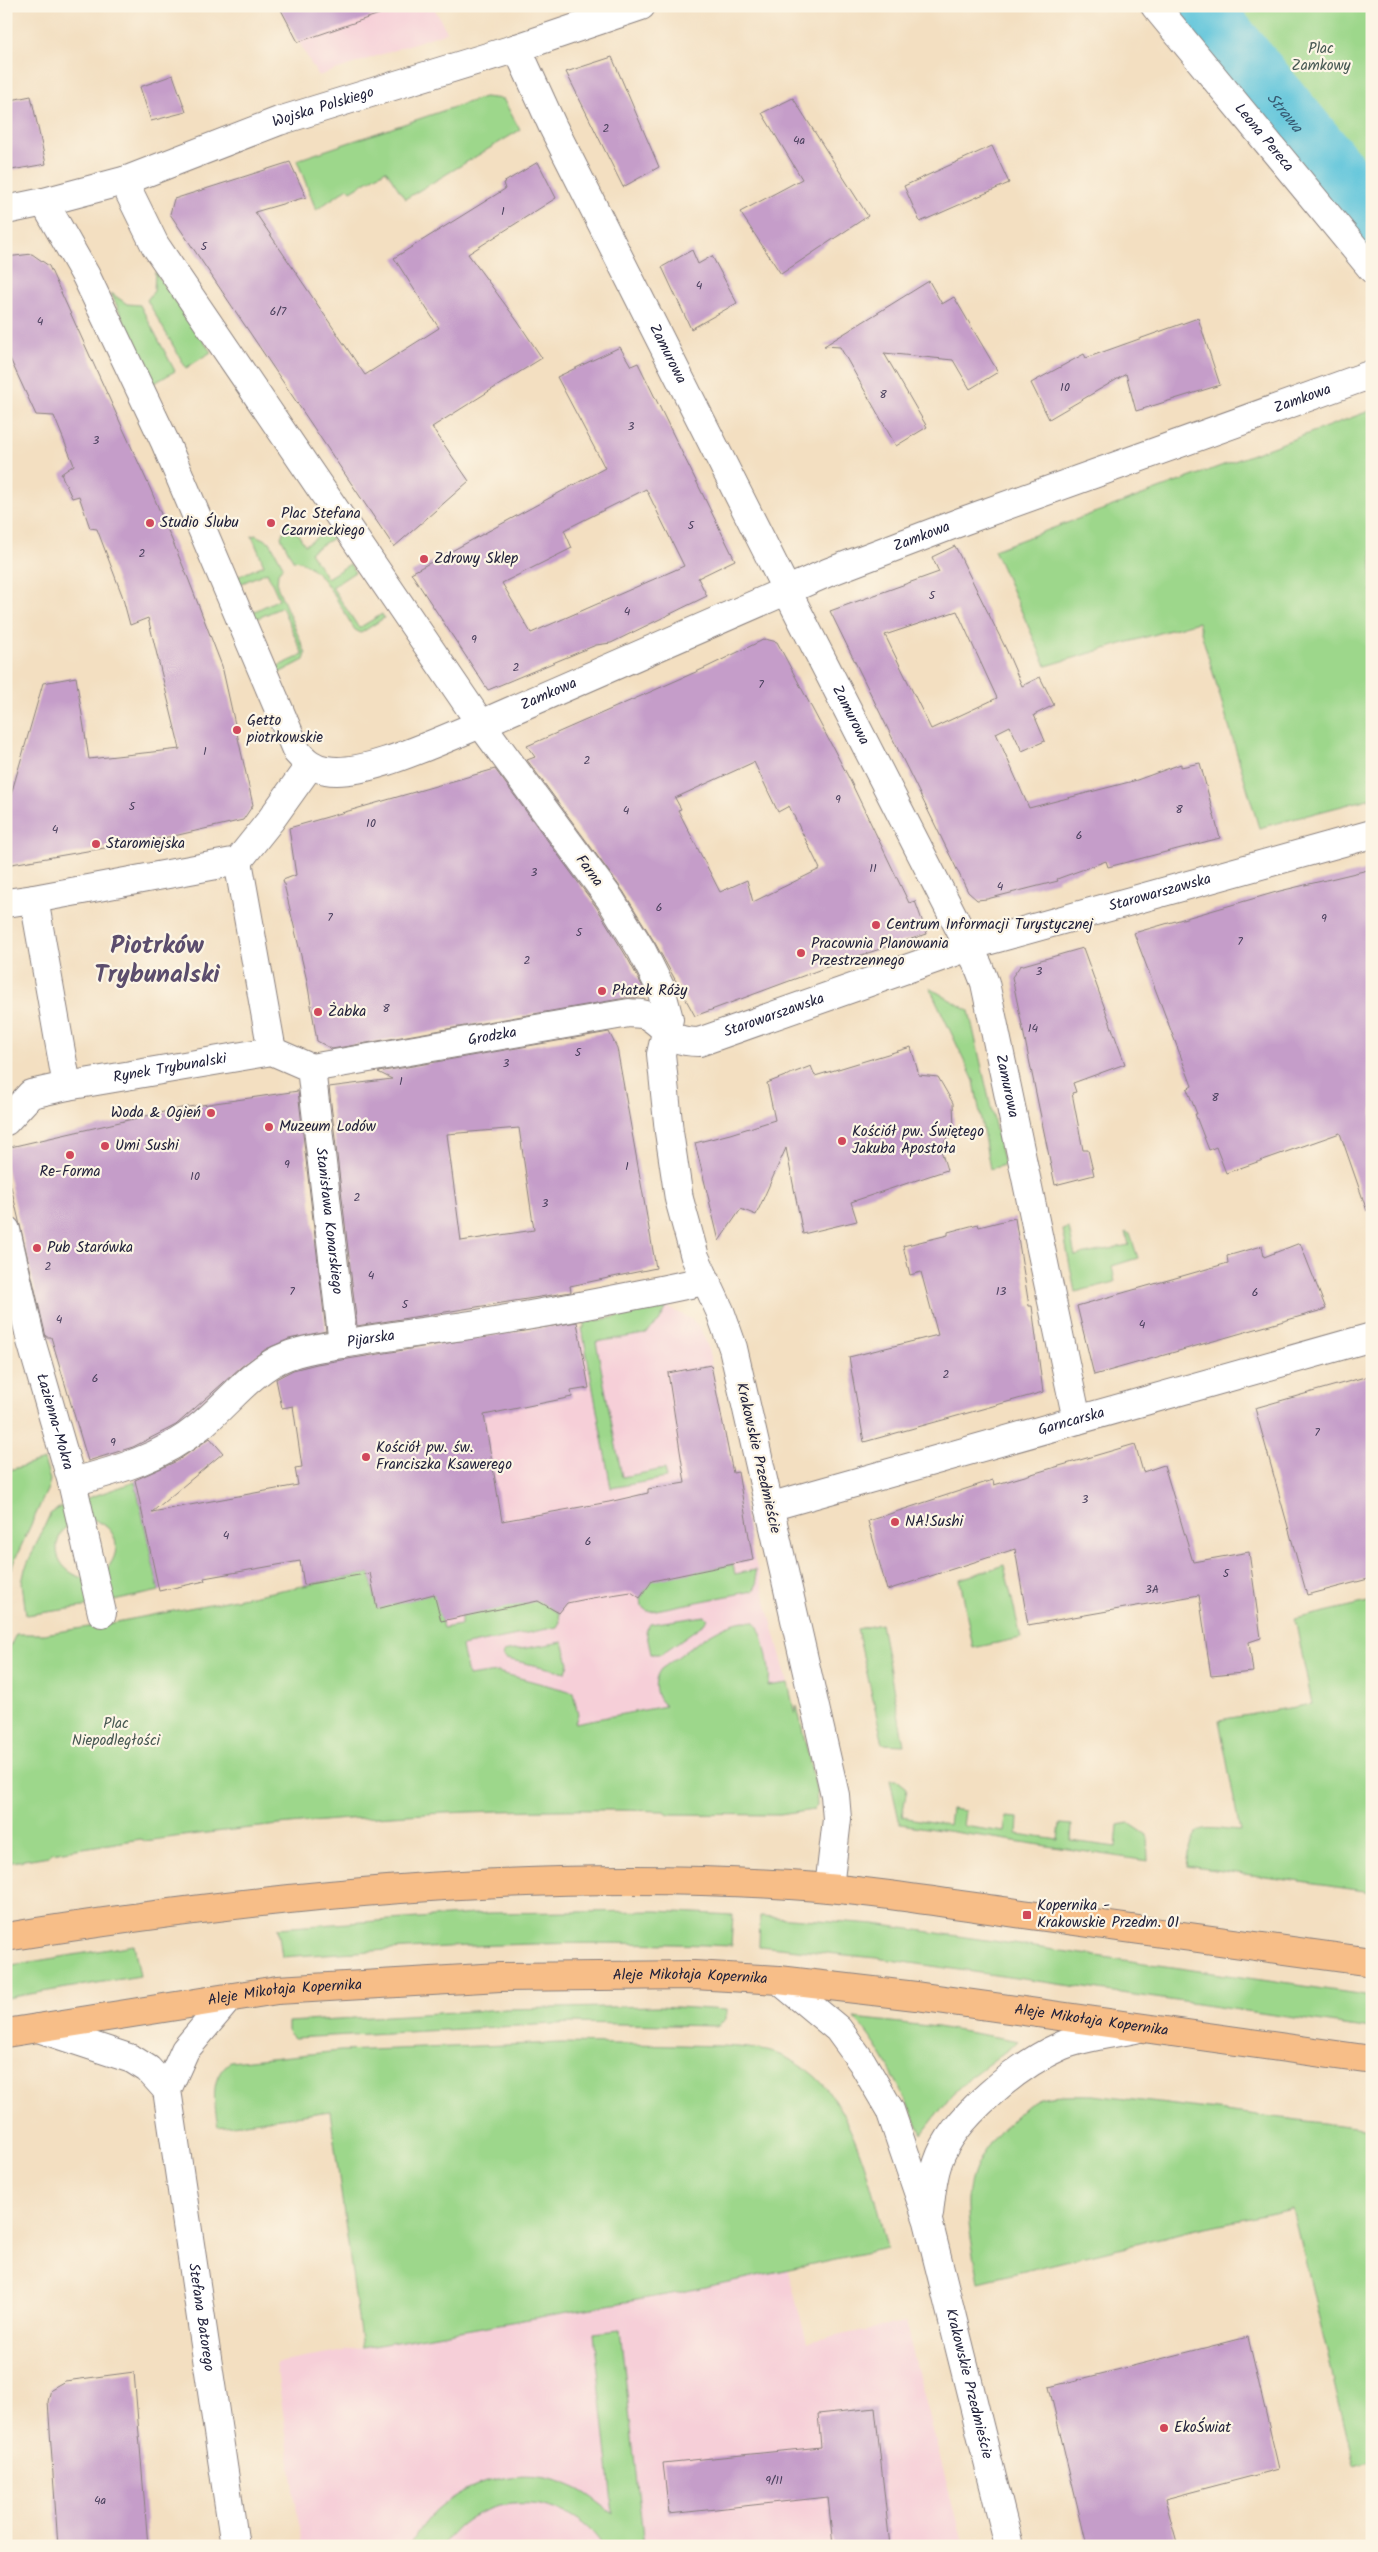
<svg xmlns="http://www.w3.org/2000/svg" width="1378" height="2552" font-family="Kalam,sans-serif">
	<rect width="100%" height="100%" fill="#fcf5e5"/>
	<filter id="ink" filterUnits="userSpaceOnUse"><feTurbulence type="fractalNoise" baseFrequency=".02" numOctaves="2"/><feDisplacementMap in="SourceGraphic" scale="10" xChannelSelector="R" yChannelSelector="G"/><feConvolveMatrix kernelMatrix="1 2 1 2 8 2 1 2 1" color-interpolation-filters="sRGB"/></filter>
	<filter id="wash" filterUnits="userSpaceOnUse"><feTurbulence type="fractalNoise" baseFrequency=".0096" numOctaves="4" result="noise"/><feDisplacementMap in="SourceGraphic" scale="20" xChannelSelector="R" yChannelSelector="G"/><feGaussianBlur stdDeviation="1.12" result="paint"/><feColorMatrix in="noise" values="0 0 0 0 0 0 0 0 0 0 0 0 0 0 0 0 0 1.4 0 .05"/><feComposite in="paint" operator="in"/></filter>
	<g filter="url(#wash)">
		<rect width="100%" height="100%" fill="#f3dfc1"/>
		<g fill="#f6cfd8">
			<path d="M279 6H433L447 32 318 76Z"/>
			<path d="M667 1307 691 1319 700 1328 707 1344 728 1445 731 1467 729 1474 738 1472 743 1497 733 1499 743 1551 752 1549 788 1683 469 1742 439 1610 484 1340 560 1333 584 1328V1323Z"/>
			<path d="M787 2268 807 2342 905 2322 963 2546H302L276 2363 677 2293Z"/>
		</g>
		<g fill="#9dd78b" stroke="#607c63">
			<path d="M1168 6H1182L1372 233V253Z"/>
			<path d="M1213 6H1372V196L1366 189Z"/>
			<path d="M484 97 503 99 520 130 405 199 386 170 351 191 348 188 316 210 297 160Z"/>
			<path d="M155 272 211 352 186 368 147 300 154 291Z"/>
			<path d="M111 293 127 304 140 305 175 371 153 384Z"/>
			<path d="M1372 410V798L1259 828 1198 622 1046 666 994 550Z"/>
			<path d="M289 520 305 545 328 530 333 538 310 552 327 578 350 564 355 572 332 587 359 628 382 614 384 618 361 633 355 630C341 609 320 561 293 560L281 537Z"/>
			<path d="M255 535 270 542 283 566 278 572 277 586 306 654 304 660 277 674 274 668 303 655 282 607 254 620 251 613 279 599 267 572 240 584 237 577 264 565 252 536Z"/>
			<path d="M930 988 969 1011 1004 1165 990 1169 974 1081Z"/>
			<path d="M1069 1228 1075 1256 1129 1245 1126 1232 1130 1234 1138 1258 1112 1266 1115 1282 1075 1292 1063 1230Z"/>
			<path d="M667 1307 659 1322 645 1334 596 1342 622 1477 665 1469 666 1478 611 1488 582 1328H584V1323Z"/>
			<path d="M44 1460 50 1480 48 1488 10 1570H6V1471Z"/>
			<path d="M135 1482 159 1591 109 1602 102 1574C125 1553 119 1525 88 1518L85 1499Z"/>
			<path d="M65 1504 70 1523C47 1543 56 1571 84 1578L91 1606 26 1615 22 1583 25 1569 50 1514Z"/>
			<path d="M729 1565H733L735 1574 755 1570 757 1584 753 1591 651 1611H647L641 1606 640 1598 647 1588 638 1582Z"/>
			<path d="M1004 1565 1021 1638 973 1648 960 1579Z"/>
			<path d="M370 1573 377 1608 445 1591 439 1610 443 1628 461 1625V1617L465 1615 555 1597 549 1607 559 1613 560 1622 557 1627 462 1646 468 1676 497 1672 573 1692 578 1714 575 1723 666 1706C654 1699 652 1680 661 1669 683 1654 728 1614 755 1622 763 1631 773 1675 768 1686L788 1683 795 1714 797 1706 816 1789 817 1806 813 1810 780 1815 669 1814 664 1811C491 1806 317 1817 145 1841L141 1839 51 1853 49 1856 6 1863V1655L16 1634H44L101 1625Z"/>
			<path d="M1372 1601V1892L1187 1866C1194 1820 1199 1828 1240 1831L1219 1720 1312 1704 1295 1619Z"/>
			<path d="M705 1616 708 1619 705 1623 661 1654H651L646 1631 650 1624Z"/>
			<path d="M881 1624 904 1745 883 1744 857 1629Z"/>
			<path d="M563 1642 569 1663 566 1672 506 1659 503 1656 504 1652 508 1651Z"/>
			<path d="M890 1780H897L907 1788 902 1817 949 1825 951 1809 965 1811 963 1826 1004 1832 1006 1817 1018 1818 1017 1834 1058 1840 1060 1824 1072 1825 1071 1841 1116 1847 1118 1825 1129 1823 1147 1835 1148 1861 900 1824Z"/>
			<path d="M656 1911 733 1915 731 1946C581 1939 432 1946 282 1957L278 1928 489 1913Z"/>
			<path d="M760 1916 875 1924 1372 1996V2029L876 1958 759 1946Z"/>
			<path d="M134 1945 140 1976 6 1998V1966Z"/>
			<path d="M659 2006 726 2010V2019L717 2026 573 2023 294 2038 288 2032V2022L505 2009Z"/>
			<path d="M854 2018 937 2027 1019 2041 971 2077 952 2095 922 2134C902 2094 885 2051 854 2018Z"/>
			<path d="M562 2043C601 2044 640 2044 680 2045 709 2046 738 2045 767 2051 789 2056 813 2071 827 2089 861 2136 873 2192 887 2248L677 2293 362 2348 330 2111 218 2127C215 2104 208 2078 230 2062L340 2051Z"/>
			<path d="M1093 2095 1372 2129V2460L1354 2465 1293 2209 1201 2228 979 2282C967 2213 952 2176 1010 2122 1019 2113 1031 2099 1044 2097 1060 2094 1077 2095 1093 2095Z"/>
			<path d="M620 2330 644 2546H603C568 2490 477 2489 443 2546H410C436 2488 514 2460 571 2486 587 2492 599 2504 613 2513L594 2333Z"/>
		</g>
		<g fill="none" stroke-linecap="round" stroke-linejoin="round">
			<path stroke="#5ec5db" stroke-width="65" id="s1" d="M1197 6 1372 219"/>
		</g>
		<g id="blocks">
			<g fill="#c59dc9" fill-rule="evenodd">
				<path d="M279 6H387L388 11 298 42Z"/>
				<path d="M612 57 659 167 623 187 566 72Z"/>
				<path d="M173 75 186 112 151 121 140 87Z"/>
				<path d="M31 96 46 164 6 171V101Z"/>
				<path d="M793 98 868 216 781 274 740 212 802 179 762 113Z"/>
				<path d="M992 146 1009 183 920 222 904 186Z"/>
				<path d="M290 162 306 197 255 212 365 375 439 328 394 258 505 189 503 183 538 162 556 198 468 254 518 322 542 358 432 427 469 481 394 547 170 214 174 199Z"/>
				<path d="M692 250 698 264 712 256 737 303 691 329 662 267Z"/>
				<path d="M32 254 49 266 150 488 188 578 222 666 253 805 243 820 174 836 6 865V812L43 683 76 677 89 759 180 749 148 618 130 625 122 595 97 529 90 528 79 496 72 498 61 474 74 465 54 416 36 415 6 350V257Z"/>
				<path d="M929 281 942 304 954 297 998 372 970 389 953 360 884 353 927 427 896 446 840 347 824 346Z"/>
				<path d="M1198 318 1220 385 1136 411 1126 374 1049 419 1031 383 1084 354 1086 358Z"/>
				<path d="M620 347 631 366 638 363 735 560 698 578 707 596 611 643 596 645 488 690 411 573 605 468 557 377ZM646 489 684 566 531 633 502 583 572 548 564 530Z"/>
				<path d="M955 546 1006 649 1022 686 1040 677 1054 705 1034 715 1045 741 1022 751 1010 726 996 733 1029 808 1137 780 1181 764V767L1200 763 1220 838 1108 867 1106 861 1057 879 1058 881 987 899 977 900 968 892 830 611 939 572 932 557ZM957 611 997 698 931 729 885 635Z"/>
				<path d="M765 639 777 642 849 778 909 903 915 901 927 934 846 960 695 1016 655 943 623 891 527 760 535 757 527 746 705 668ZM754 762 778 812 789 806 820 869 753 902 747 880 720 892 678 810 681 809 675 798Z"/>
				<path d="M495 769 597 908 628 959 646 993 636 998H626L332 1049 317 1041 307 981 283 880 296 875 289 828Z"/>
				<path d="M1372 869V1210L1367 1211 1340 1133 1226 1173 1216 1147 1209 1150 1195 1114H1197L1187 1089 1192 1086 1134 933 1280 891Z"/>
				<path d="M1083 948 1125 1064 1073 1083 1076 1092 1072 1093 1083 1150H1088L1094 1175 1055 1185 1012 977 1020 966Z"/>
				<path d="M609 1032 617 1048 656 1268 570 1286 571 1292 357 1326 329 1087 392 1079 378 1072ZM519 1128 534 1230 461 1241 447 1134Z"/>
				<path d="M911 1047 919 1075 938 1077 953 1103 954 1129 940 1147 947 1170 851 1202 857 1221 803 1234 786 1148 756 1215 741 1209 719 1241 695 1143 730 1134 775 1120 767 1083 811 1066 815 1076Z"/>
				<path d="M298 1091 326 1331 289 1339 266 1349 241 1367 176 1425 133 1447 88 1461 51 1337H46L6 1165V1148L181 1108Z"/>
				<path d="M1015 1218 1029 1306H1032L1043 1392 864 1442 849 1357 938 1335 921 1272 910 1275 903 1246 948 1235V1232L978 1224 979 1227Z"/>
				<path d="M1300 1243 1326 1309 1094 1375 1077 1306 1228 1263 1227 1256 1262 1246 1264 1257Z"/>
				<path d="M577 1322 589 1388 571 1391 572 1397 484 1415 502 1521 609 1502 648 1493V1489L685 1483 668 1373 711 1365 733 1473 738 1472 753 1560 652 1581 640 1598 631 1592 592 1598 567 1603 559 1613 538 1601 441 1621 434 1594 377 1609 370 1573 304 1585 300 1561 204 1578 205 1581 159 1591 135 1480 177 1461 210 1438 223 1453 152 1512 298 1485 295 1468 302 1467 293 1406 282 1408 276 1379 293 1370 317 1364Z"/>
				<path d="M1372 1375V1578L1307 1595 1255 1408Z"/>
				<path d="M1135 1444 1143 1472 1164 1465 1193 1562 1249 1552 1261 1638 1249 1642 1253 1672 1211 1676 1199 1595 1028 1625 1015 1549 887 1590 868 1521 993 1480 994 1485Z"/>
				<path d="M1248 2337 1279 2469 1165 2499 1178 2546H1087L1049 2387Z"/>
				<path d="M134 2372 148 2546H58L48 2402 51 2389 65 2381Z"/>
				<path d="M875 2408 890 2546H833L828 2497 669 2514 663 2463 821 2447 818 2414Z"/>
			</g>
		</g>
	</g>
	<g filter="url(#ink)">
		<use href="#blocks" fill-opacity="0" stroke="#8a807e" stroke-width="1"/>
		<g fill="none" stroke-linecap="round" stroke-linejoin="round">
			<defs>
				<g id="minor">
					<path id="s2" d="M1155 6 1372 269"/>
					<path id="s3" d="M517 48 553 127 787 591 978 965 985 983 1077 1420"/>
					<path d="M44 202 86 276 165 442 297 752C305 761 313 768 326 770 364 778 444 738 481 724L155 245 130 194 127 180"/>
					<path id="s4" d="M6 210 44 202 127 180 279 121 517 48 641 6"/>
					<path d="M238 861 272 1051"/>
					<path d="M34 899 238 861 270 821 310 765"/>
					<path d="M6 903 34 899 67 1086"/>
					<path id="s5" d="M311 1068 629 1013C635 1014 644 1013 648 1016 670 1029 667 1042 699 1042L983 942 1372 834"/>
					<path id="s6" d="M311 1068 343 1344"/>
					<path id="s7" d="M6 1121 31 1094 67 1086 272 1051 311 1068"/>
					<path id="s8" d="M6 1230 31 1341 72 1482 102 1613"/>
					<path id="s9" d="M72 1482C116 1471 163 1457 199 1427 228 1404 252 1369 287 1356 305 1349 323 1347 342 1344 387 1336 432 1331 477 1324 553 1312 629 1297 704 1281"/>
					<path id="s10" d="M769 1507 1372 1337"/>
					<path id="s11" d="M829 1888 837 1819 835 1795 733 1348 720 1311 695 1257 679 1199 669 1132 661 1054 669 1019 661 989 642 951 610 899 481 724 829 572 963 521 1372 374"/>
					<path id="s12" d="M779 1980 838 2029 862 2062 890 2110 928 2221 1009 2546"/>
					<path id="s13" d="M229 1998 185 2050 167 2090 235 2546"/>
					<path d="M38 2028 132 2059 148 2069 167 2090"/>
					<path d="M929 2214C931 2197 932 2179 938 2162 952 2118 1020 2064 1061 2046 1084 2036 1111 2034 1135 2029"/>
				</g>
				<g id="major">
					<path d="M6 1937C262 1896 531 1868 790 1885 868 1890 945 1903 1023 1914 1139 1930 1256 1946 1372 1962"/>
					<path id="s14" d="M6 2033 277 1990 500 1977 694 1975 779 1980 916 1996 1372 2060"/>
				</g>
			</defs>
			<use href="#minor" stroke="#8a807e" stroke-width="30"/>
			<use href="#major" stroke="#8a807e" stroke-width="30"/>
			<use href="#minor" stroke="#fff" stroke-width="28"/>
			<use href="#major" stroke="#f7be88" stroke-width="28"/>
		</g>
	</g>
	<g fill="#d1495b" stroke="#fcf5e5" stroke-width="2">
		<circle cx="150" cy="523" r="5"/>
		<circle cx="271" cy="523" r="5"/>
		<circle cx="424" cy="559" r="5"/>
		<circle cx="237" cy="730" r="5"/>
		<circle cx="96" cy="844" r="5"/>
		<circle cx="876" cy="925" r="5"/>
		<circle cx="801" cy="953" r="5"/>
		<circle cx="602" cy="991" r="5"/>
		<circle cx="318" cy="1012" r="5"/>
		<circle cx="211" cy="1113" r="5"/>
		<circle cx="269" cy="1127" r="5"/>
		<circle cx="842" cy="1141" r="5"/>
		<circle cx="105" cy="1146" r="5"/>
		<circle cx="70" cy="1155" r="5"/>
		<circle cx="37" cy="1248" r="5"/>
		<circle cx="366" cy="1457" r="5"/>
		<circle cx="895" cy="1522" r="5"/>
		<rect x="1022" y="1910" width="10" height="10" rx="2.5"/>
		<circle cx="1164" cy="2428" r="5"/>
	</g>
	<g text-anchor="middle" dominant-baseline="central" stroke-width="4.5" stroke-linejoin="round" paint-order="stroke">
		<g font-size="12" fill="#4b415e">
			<text x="606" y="128">2</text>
			<text x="799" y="140">4a</text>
			<text x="503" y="211">1</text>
			<text x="204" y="246">5</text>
			<text x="699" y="285">4</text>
			<text x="278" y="311">6/7</text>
			<text x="40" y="321">4</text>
			<text x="1065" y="387">10</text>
			<text x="883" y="394">8</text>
			<text x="631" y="426">3</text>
			<text x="96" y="440">3</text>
			<text x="691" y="525">5</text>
			<text x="142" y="553">2</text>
			<text x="932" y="595">5</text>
			<text x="627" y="611">4</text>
			<text x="474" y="639">9</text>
			<text x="516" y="667">2</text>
			<text x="761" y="684">7</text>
			<text x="205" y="751">1</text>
			<text x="587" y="760">2</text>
			<text x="838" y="799">9</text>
			<text x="132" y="806">5</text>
			<text x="1179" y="809">8</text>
			<text x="626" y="810">4</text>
			<text x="371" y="823">10</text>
			<text x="55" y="829">4</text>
			<text x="1079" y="835">6</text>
			<text x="873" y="868">11</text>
			<text x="534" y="872">3</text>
			<text x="1000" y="886">4</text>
			<text x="659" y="907">6</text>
			<text x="330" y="917">7</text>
			<text x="1324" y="918">9</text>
			<text x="579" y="932">5</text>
			<text x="1240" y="941">7</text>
			<text x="527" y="960">2</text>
			<text x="1039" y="971">3</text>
			<text x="386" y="1008">8</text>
			<text x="1033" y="1028">14</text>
			<text x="578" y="1052">5</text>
			<text x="506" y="1063">3</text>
			<text x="401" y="1081">1</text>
			<text x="1215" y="1097">8</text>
			<text x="287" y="1164">9</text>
			<text x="627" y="1166">1</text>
			<text x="195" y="1176">10</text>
			<text x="357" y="1197">2</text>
			<text x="545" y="1203">3</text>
			<text x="48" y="1266">2</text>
			<text x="371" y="1275">4</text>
			<text x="292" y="1291">7</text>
			<text x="1001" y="1291">13</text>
			<text x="1255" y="1292">6</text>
			<text x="405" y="1304">5</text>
			<text x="59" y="1319">4</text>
			<text x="1142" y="1324">4</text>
			<text x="946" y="1374">2</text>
			<text x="95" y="1378">6</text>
			<text x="1317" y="1432">7</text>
			<text x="113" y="1442">9</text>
			<text x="1085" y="1499">3</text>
			<text x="226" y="1535">4</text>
			<text x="588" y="1541">6</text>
			<text x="1226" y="1573">5</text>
			<text x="1152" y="1589">3A</text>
			<text x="774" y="2480">9/11</text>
			<text x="100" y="2500">4a</text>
		</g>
		<g font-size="15" fill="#475853" stroke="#fcf5e5">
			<text x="1321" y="49">Plac<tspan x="1321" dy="17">Zamkowy</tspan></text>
			<text x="116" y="1724">Plac<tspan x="116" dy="17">Niepodległości</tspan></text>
		</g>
		<g font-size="15" fill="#22223b" stroke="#fcf5e5">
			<text stroke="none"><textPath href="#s4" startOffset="334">Wojska Polskiego</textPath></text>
			<text stroke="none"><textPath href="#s2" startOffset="171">Leona Pereca</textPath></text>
			<text stroke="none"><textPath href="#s3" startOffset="341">Zamurowa</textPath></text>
			<text stroke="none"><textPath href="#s11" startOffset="2129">Zamkowa</textPath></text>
			<text stroke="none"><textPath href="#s11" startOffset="1724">Zamkowa</textPath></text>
			<text stroke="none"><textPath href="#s11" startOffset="1319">Zamkowa</textPath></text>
			<text stroke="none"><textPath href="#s3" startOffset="746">Zamurowa</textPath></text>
			<text transform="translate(589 871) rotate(54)">Farna</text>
			<text stroke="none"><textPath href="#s5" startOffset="886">Starowarszawska</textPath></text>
			<text stroke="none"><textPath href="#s5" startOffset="481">Starowarszawska</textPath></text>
			<text stroke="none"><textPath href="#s5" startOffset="184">Grodzka</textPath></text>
			<text stroke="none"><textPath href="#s7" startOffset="178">Rynek Trybunalski</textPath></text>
			<text stroke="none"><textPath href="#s3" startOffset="1151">Zamurowa</textPath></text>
			<text stroke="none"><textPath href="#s6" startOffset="154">Stanisława Konarskiego</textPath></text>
			<text stroke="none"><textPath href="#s9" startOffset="339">Pijarska</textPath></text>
			<text stroke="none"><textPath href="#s8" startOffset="198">Łazienna-Mokra</textPath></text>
			<text stroke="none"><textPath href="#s10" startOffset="314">Garncarska</textPath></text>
			<text transform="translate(758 1458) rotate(77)">Krakowskie Przedmieście</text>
			<text stroke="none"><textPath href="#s14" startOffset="688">Aleje Mikołaja Kopernika</textPath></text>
			<text stroke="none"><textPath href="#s14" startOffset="282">Aleje Mikołaja Kopernika</textPath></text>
			<text stroke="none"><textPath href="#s14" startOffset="1092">Aleje Mikołaja Kopernika</textPath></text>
			<text stroke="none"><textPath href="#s13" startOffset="342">Stefana Batorego</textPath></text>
			<text stroke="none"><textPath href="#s12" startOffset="458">Krakowskie Przedmieście</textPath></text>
		</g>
		<g font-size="15" fill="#22223b" stroke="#fcf5e5" text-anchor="start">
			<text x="281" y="514">Plac Stefana<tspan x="281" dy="17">Czarnieckiego</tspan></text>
			<text x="160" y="523">Studio Ślubu</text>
			<text x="434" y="559">Zdrowy Sklep</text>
			<text x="247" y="721">Getto<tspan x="247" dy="17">piotrkowskie</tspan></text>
			<text x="106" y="844">Staromiejska</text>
			<text x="886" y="925">Centrum Informacji Turystycznej</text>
			<text x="811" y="944">Pracownia Planowania<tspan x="811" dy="17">Przestrzennego</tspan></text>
			<text x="612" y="991">Płatek Róży</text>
			<text x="328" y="1012">Żabka</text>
			<text x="201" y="1113" text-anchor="end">Woda &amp; Ogień</text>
			<text x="279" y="1127">Muzeum Lodów</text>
			<text x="852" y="1132">Kościół pw. Świętego<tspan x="852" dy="17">Jakuba Apostoła</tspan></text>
			<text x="115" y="1146">Umi Sushi</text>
			<text x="70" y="1172" text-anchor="middle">Re-Forma</text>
			<text x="47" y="1248">Pub Starówka</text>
			<text x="376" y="1448">Kościół pw. św.<tspan x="376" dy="17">Franciszka Ksawerego</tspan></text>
			<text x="905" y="1522">NA!Sushi</text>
			<text x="1037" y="1906">Kopernika -<tspan x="1037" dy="17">Krakowskie Przedm. 01</tspan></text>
			<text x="1174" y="2428">EkoŚwiat</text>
		</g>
		<g font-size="16" font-style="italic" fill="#375b73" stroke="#fcf5e5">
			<text stroke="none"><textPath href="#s1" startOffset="138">Strawa</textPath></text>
		</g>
		<g font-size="25" font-weight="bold" fill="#5b4d6d" stroke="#fcf5e5">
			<text x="157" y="946">Piotrków<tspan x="157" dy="29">Trybunalski</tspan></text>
		</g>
	</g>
	<rect width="1378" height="2552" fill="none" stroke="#fcf5e5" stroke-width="25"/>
</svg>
